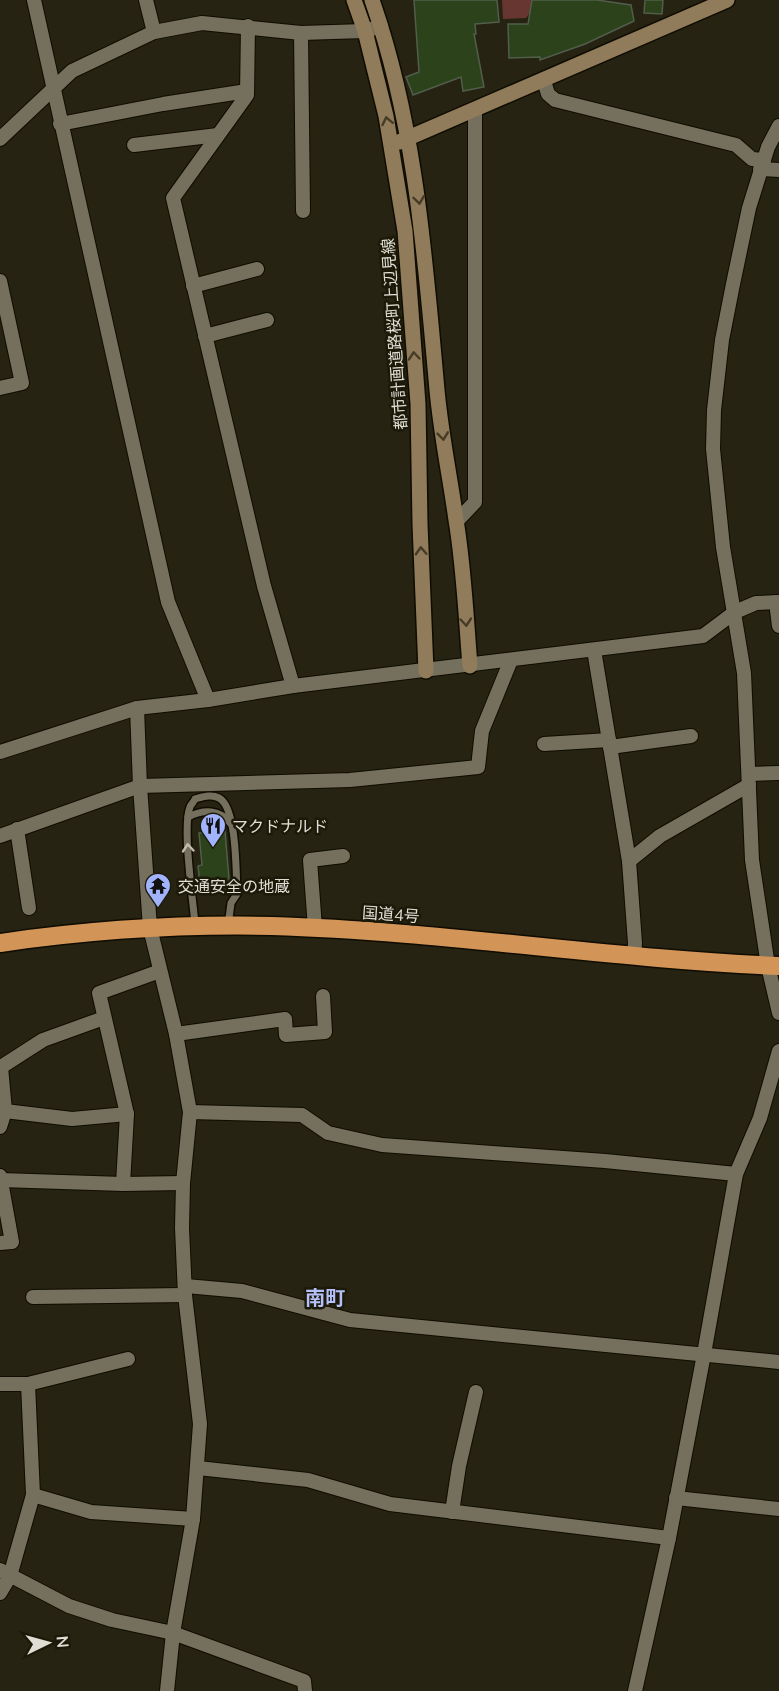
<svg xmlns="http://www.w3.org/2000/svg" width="779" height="1691" font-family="Mulish,'Noto Sans JP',sans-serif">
	<rect width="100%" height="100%" fill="#262312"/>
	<path fill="#673630" d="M502 0H539L526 18 503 19Z"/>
	<g fill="#2b421a" stroke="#525d4c" stroke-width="1.5">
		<path d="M414 0H497L499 22 475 24 476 34H474L484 87 463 91 461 77 413 95 406 77 419 72Z"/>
		<path d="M532 0H597L631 5 634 21 585 44 540 60V57L509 58 508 24H528Z"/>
		<path d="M645 0H663L662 14 644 13Z"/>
		<path d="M225 831 230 891 201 893 198 866 202 865 199 833Z"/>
	</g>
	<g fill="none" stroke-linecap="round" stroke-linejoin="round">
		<defs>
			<g id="lane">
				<path d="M188 817C204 809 220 809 231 824"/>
				<path d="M195 924C193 900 182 827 190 807 191 804 194 802 195 799 203 797 211 794 219 798 237 807 236 874 237 894L231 903 228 926"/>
			</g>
			<g id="street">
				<path d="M34 0 168 602 208 700"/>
				<path d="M146 0 154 32"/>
				<path d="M248 26 247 95 173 198 264 586 293 686"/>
				<path d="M301 33 303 211"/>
				<path d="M544 81 548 94 555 100 736 145 752 159 764 160"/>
				<path d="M60 124 163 104 247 91"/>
				<path d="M779 126 768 147 749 208 733 284 722 340 714 410 713 449 723 547 744 673 752 860 768 966 779 1013"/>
				<path d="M0 139 72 71 154 32 202 23 301 33 365 31 381 26"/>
				<path d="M134 145 218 135"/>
				<path d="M760 169 779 170"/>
				<path d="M0 281 22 383 0 388"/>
				<path d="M193 286 257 269"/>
				<path d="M205 336 267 320"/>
				<path d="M457 521 475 502V111"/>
				<path d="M776 602 779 626"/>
				<path d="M594 650 629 861 635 943 634 955"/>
				<path d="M137 708 140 786 150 928 176 1034 190 1112 183 1183 182 1228 185 1295 200 1424 193 1519 173 1633 167 1691"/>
				<path d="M544 744 609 740"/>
				<path d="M610 747 691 736"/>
				<path d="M0 752 137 708 208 700 293 686 703 636 735 612 756 603 779 602"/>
				<path d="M749 774 779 773"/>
				<path d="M17 829 29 908"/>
				<path d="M0 836 140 786 350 780 478 767 482 731 511 660"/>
				<path d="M629 861 660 836 749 785"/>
				<path d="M315 928 310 860 343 856"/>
				<path d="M104 1018 43 1040 1 1067 5 1111 72 1119 127 1114"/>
				<path d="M176 1034 285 1019 286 1035 325 1032 323 996"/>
				<path d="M0 1111H5L0 1127"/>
				<path d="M190 1112 302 1115 328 1133 382 1145 605 1161 736 1174"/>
				<path d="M0 1176 12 1242 0 1243"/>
				<path d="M1 1180 123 1184 183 1183"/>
				<path d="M123 1184 127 1114 99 993 160 971"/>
				<path d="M186 1286 242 1291 350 1320 779 1362"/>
				<path d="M33 1297 185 1295"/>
				<path d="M0 1384H28L33 1495 91 1512 193 1519"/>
				<path d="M28 1384 128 1359"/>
				<path d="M198 1468 308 1480 390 1504 669 1538"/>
				<path d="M676 1498 779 1509"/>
				<path d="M452 1512 459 1466 476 1392"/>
				<path d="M0 1570 69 1606 112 1620 173 1633 304 1681 305 1691"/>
				<path d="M0 1593 10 1576 33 1495"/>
				<path d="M635 1691 669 1538 704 1354 736 1174 760 1118 779 1051"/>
			</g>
			<g id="secondary">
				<path d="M354 0 365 31 386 116 405 231 418 404 420 524 426 671"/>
				<path d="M372 0C416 126 425 258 437 390 441 434 450 477 456 520 464 568 466 617 470 666"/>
				<path d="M399 142 727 0"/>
			</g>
			<path id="highway" d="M0 943C90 930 181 924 272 926 441 931 610 959 779 966"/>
		</defs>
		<use href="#lane" stroke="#0f0c01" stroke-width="10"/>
		<use href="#street" stroke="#0f0c01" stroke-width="16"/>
		<use href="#secondary" stroke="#0f0c01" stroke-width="18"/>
		<use href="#highway" stroke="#0f0c01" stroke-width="21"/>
		<use href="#lane" stroke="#74705d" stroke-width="7"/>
		<use href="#street" stroke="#74705d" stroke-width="14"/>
		<use href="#secondary" stroke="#907b5b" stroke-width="15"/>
		<use href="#highway" stroke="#d39457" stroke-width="18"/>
	</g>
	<defs><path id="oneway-chevron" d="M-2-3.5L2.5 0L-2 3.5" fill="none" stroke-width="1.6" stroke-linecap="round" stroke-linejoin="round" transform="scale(1.5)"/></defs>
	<g stroke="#453b26">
		<use href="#oneway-chevron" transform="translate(387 121) rotate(-102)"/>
		<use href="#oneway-chevron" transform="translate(419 200) rotate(82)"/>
		<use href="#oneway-chevron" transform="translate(414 356) rotate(-95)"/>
		<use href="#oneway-chevron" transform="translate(443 436) rotate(83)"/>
		<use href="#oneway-chevron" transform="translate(421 551) rotate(-93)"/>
		<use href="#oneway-chevron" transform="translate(466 622) rotate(85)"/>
	</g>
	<use stroke="#c0bdb0" href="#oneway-chevron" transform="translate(188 848) rotate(-95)"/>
	<defs>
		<symbol id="restaurant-pin" viewBox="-11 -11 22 30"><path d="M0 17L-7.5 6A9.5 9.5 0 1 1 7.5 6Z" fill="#a1b3fd" stroke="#1c1909"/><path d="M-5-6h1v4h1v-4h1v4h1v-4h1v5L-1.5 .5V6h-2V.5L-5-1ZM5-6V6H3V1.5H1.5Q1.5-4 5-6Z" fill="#111"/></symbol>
		<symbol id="temple-pin" viewBox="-11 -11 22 30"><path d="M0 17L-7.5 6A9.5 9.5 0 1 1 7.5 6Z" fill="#a1b3fd" stroke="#1c1909"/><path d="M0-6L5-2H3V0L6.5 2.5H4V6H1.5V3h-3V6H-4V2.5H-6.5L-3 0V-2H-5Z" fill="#111"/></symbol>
	</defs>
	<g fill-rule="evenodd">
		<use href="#restaurant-pin" x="198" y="811" width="30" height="40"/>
		<use href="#temple-pin" x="143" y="871" width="30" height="40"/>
	</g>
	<g text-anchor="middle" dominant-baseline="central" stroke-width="5" stroke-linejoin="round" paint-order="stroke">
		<g font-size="16" fill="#e0ded4" stroke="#1c1909">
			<text transform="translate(394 334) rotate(-94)">都市計画道路桜町上辺見線</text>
			<text transform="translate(391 914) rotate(4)">国道4号</text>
		</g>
		<g font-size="16" fill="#e0ded4" stroke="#1c1909" text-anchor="start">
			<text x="232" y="826">マクドナルド</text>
			<text x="178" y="886">交通安全の地蔵</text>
		</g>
		<g font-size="20" font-weight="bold" fill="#b3c1f8" stroke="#1c1909">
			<text x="325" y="1297">南町</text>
		</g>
	</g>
	<g transform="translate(48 1643) rotate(85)" stroke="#1c1909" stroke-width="4.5" paint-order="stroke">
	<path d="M0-4.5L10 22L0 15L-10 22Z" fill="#e0ded4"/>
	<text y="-9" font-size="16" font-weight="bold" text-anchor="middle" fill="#e0ded4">N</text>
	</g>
</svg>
